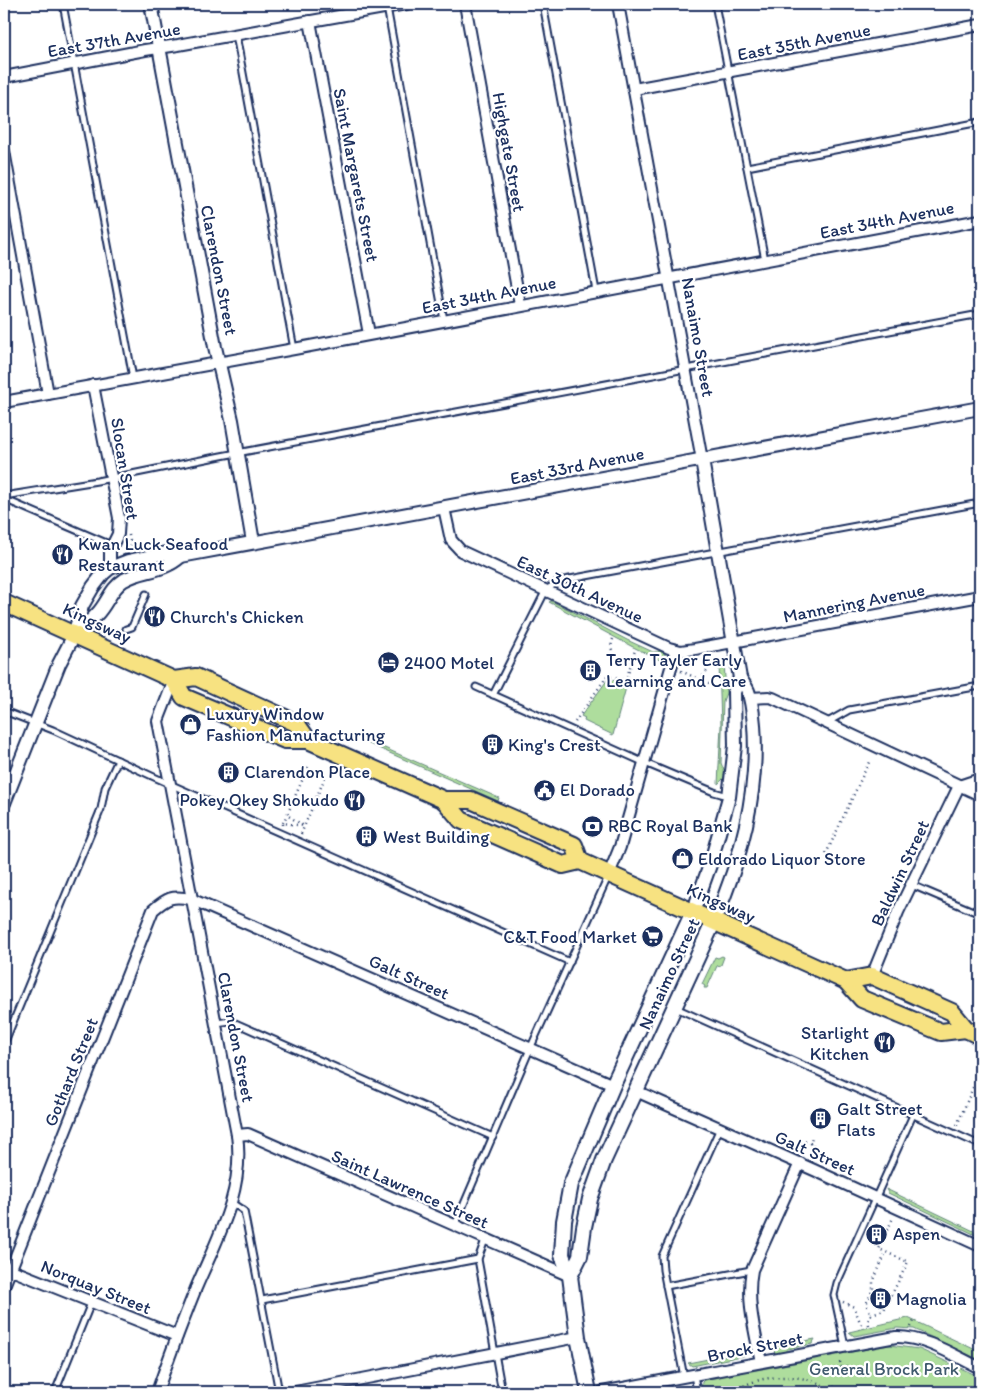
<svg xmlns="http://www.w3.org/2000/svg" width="984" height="1396" font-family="Itim,sans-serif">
	<rect width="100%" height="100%" fill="#fff"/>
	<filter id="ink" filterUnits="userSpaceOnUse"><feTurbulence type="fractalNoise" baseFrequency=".02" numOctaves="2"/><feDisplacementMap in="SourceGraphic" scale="10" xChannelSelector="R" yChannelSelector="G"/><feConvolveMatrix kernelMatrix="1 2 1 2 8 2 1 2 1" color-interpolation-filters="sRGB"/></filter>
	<g filter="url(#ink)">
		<g fill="#aedd9d" stroke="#64867e">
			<path d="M551 601 570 610 627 640 653 652 660 651 665 654 666 663 631 646 549 602Z"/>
			<path d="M724 662 726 693 723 701 721 763 725 773 723 779 718 784 721 726 719 663Z"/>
			<path d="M608 679 627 684 613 735 584 721 585 718 581 716Z"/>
			<path d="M357 736 499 798 498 801 358 739Z"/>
			<path d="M722 956 724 957 721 965 717 966 707 988H704L705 986 702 984 715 957 718 958Z"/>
			<path d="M886 1189 980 1234V1237L888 1193Z"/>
			<path d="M908 1318 980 1352V1360L914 1329 897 1328 854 1336 849 1332Z"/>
			<path d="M815 1339 812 1344 788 1349 783 1353 775 1354 773 1347Z"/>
			<path d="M889 1345 919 1349 980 1377V1392H701L702 1382 704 1380Z"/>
			<path d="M744 1352 745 1355 742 1356 692 1366 688 1363Z"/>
		</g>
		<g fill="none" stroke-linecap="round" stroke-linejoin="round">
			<defs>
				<g id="service">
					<path d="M63 4 133 378"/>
					<path d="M543 4 596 291"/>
					<path d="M715 4 765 260"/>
					<path d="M387 7 444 320"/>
					<path d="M236 35 294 349"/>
					<path d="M747 167 980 122"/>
					<path d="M4 496 97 481 221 456 980 314"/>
					<path d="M4 499 111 545"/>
					<path d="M126 629 132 627 146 594"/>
					<path d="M476 687 645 763 714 792 728 796"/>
					<path d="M493 695 546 590 559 581 980 503"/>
					<path d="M4 711 53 730 154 777 570 962"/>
					<path d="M826 723 849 710 980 686"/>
					<path d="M912 885 980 914"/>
					<path d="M676 1008 980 1145"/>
					<path d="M216 1023 231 1021 493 1137"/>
					<path d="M4 1044 101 809 105 788 118 760"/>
					<path d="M232 1203 244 1211 279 1392"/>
					<path d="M455 1225 530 1049 608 877"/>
					<path d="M485 1240 478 1259 502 1392"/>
					<path d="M666 1286 751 1270"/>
					<path d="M262 1300 478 1259"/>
					<path d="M845 1346 834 1295 837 1283 913 1115"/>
					<path d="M694 1375 697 1392"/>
					<path d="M684 1377 663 1270 662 1256 720 1128"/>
					<path d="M55 1392 91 1303"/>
				</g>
				<g id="minor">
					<path d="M465 4 520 305"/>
					<path d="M618 4 702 460"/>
					<path d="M310 21 369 334"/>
					<path d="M4 77 145 50 178 45 406 4"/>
					<path d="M634 89 980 25"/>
					<path d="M4 151 48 394"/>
					<path d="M93 385 119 518 118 534 110 550V568"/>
					<path d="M4 402 294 349 980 220"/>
					<path d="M444 508 451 540 461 551 669 648 681 651 695 649 980 596"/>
					<path d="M750 698 769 697 773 698 980 795"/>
					<path d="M609 874 620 847 676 650"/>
					<path d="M872 976 898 912 959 786 980 779"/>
					<path d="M636 1091 814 1170 980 1246"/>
					<path d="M237 1135 248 1134 570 1276"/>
					<path d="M4 1267 177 1336"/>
					<path d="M4 1286 153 910C167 898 172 895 191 899L613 1085"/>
					<path d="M761 1362C755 1332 746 1300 752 1270L800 1163"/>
					<path d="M157 1392C169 1357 182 1323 196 1288 217 1239 245 1190 237 1135L158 721 174 680"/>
					<path d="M295 1392 578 1337"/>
					<path d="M602 1392 896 1337C924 1336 955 1356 980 1368"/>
				</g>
				<g id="tertiary">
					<path d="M151 4 215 347 232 420 253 542"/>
					<path d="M702 460 740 678C742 682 746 686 748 691 752 701 753 714 754 725 759 791 741 861 714 921"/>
					<path d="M74 635C81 628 90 622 97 614 107 604 111 588 124 580 143 569 162 573 181 556"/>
					<path d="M4 803 59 664 74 635 82 606 93 587 103 574 110 568 128 561 166 553 181 556 980 408"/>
					<path d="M693 912 710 865 729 797 735 746 734 692 740 678"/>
				</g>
				<g id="secondary">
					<path d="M570 1276 580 1256 584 1227 590 1199 604 1160 714 921"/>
					<path d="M589 1392 578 1337 570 1276 562 1255 564 1221 571 1184 613 1085 693 912"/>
				</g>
				<g id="primary">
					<path d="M4 603 174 680 196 677 296 723 308 740"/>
					<path d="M174 680 184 697 285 740H308L444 800H471L574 845 580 861"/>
					<path d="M444 800 461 820 563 865 580 861 846 981 862 999 941 1032 966 1029"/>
					<path d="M846 981 872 976 952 1012 966 1029 980 1036"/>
				</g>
			</defs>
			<use href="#service" stroke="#1b2f5e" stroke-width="9"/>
			<use href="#minor" stroke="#1b2f5e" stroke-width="14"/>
			<use href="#tertiary" stroke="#1b2f5e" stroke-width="16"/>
			<use href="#secondary" stroke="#1b2f5e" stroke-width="18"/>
			<use href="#primary" stroke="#1b2f5e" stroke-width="20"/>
			<g stroke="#1b2f5e" stroke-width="2.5" stroke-dasharray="1 4" stroke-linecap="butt">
				<path d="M129 535 131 547"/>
				<path d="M613 639C607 654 619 658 631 664"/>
				<path d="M681 671 718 688"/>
				<path d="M700 680 707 671 706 660"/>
				<path d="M575 722 607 676 626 681 635 650"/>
				<path d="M283 823 287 815"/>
				<path d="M283 825V823L304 826 287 815 308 767"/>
				<path d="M301 834 326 775"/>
				<path d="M826 854 870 760"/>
				<path d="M957 1125 980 1071"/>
				<path d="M810 1144 812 1137"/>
				<path d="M801 1150 805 1141 814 1145 810 1154"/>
				<path d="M843 1302 854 1307 862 1327"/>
				<path d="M871 1314 884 1310 908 1262 879 1249 893 1218"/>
				<path d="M869 1325 868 1321 871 1314 866 1304 873 1289V1282L886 1252"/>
				<path d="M911 1327 915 1319"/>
				<path d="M840 1362 841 1367 848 1366V1368"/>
				<path d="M705 1388 713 1392"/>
				<path d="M814 1389 818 1392"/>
				<path d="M829 1390 834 1387 835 1388"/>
				<path d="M736 1392C753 1373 815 1371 830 1392"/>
			</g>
			<use href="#service" stroke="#fff" stroke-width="5"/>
			<use href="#minor" stroke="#fff" stroke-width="10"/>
			<use href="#tertiary" stroke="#fff" stroke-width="12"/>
			<use href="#secondary" stroke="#fff" stroke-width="14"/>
			<use href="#primary" stroke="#f7e281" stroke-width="16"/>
		</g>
	</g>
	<defs>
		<symbol id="restaurant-disc" viewBox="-11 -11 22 22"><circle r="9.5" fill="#1b2f5e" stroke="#fff"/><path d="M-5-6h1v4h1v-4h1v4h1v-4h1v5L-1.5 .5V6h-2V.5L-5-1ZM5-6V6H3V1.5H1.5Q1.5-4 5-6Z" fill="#fff"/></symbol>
		<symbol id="hotel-disc" viewBox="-11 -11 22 22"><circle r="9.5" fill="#1b2f5e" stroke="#fff"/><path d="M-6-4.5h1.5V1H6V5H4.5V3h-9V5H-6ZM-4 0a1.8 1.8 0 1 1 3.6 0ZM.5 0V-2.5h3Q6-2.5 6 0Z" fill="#fff"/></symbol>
		<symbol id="building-disc" viewBox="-11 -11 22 22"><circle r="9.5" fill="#1b2f5e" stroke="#fff"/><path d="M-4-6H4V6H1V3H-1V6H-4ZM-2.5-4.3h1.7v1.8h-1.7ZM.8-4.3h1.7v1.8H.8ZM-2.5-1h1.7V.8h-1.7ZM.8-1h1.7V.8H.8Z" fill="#fff"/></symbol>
		<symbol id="shop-disc" viewBox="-11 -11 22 22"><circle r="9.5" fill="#1b2f5e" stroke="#fff"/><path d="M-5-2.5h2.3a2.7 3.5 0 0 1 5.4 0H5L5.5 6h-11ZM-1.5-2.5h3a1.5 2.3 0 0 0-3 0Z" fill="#fff"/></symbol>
		<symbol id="civic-disc" viewBox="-11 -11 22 22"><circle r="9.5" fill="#1b2f5e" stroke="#fff"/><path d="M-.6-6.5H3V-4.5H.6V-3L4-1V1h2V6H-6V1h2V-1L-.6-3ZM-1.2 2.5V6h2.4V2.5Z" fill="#fff"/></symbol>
		<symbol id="bank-disc" viewBox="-11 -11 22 22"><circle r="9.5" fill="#1b2f5e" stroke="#fff"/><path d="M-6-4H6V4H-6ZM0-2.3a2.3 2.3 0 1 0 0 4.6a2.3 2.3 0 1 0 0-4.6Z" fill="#fff"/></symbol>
		<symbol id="supermarket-disc" viewBox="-11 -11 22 22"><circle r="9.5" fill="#1b2f5e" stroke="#fff"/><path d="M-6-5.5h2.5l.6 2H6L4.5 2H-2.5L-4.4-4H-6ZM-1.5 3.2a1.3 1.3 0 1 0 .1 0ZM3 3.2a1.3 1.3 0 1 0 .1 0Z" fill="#fff"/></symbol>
	</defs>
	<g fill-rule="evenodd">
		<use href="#restaurant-disc" x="50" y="542" width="25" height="25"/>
		<use href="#restaurant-disc" x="142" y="604" width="25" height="25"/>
		<use href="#hotel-disc" x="376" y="650" width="25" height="25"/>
		<use href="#building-disc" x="578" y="658" width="25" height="25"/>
		<use href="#shop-disc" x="178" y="712" width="25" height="25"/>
		<use href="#building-disc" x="480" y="732" width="25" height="25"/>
		<use href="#building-disc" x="216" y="760" width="25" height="25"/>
		<use href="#civic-disc" x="532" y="778" width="25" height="25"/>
		<use href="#restaurant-disc" x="342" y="788" width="25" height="25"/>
		<use href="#bank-disc" x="580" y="814" width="25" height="25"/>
		<use href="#building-disc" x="354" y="824" width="25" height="25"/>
		<use href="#shop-disc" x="670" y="846" width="25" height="25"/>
		<use href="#supermarket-disc" x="640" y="924" width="25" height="25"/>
		<use href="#restaurant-disc" x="872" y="1030" width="25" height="25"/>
		<use href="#building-disc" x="808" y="1106" width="25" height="25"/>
		<use href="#building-disc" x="864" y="1222" width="25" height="25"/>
		<use href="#building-disc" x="868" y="1286" width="25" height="25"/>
	</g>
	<g text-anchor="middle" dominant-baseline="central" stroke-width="4.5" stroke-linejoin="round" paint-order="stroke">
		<g font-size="18" fill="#1b2f5e" stroke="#fff">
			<text transform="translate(114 40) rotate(-10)">East 37th Avenue</text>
			<text transform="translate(804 42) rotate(-11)">East 35th Avenue</text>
			<text transform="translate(509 152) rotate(80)">Highgate Street</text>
			<text transform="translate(356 175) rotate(79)">Saint Margarets Street</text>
			<text transform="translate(887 220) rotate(-11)">East 34th Avenue</text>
			<text transform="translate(219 270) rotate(79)">Clarendon Street</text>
			<text transform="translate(489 295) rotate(-11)">East 34th Avenue</text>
			<text transform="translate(698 337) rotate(80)">Nanaimo Street</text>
			<text transform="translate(577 466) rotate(-11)">East 33rd Avenue</text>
			<text transform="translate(125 469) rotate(81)">Slocan Street</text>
			<text transform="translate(580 589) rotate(25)">East 30th Avenue</text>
			<text transform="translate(854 603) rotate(-11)">Mannering Avenue</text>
			<text transform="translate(97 623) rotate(25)">Kingsway</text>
			<text transform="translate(900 873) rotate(-65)">Baldwin Street</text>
			<text transform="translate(721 903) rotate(24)">Kingsway</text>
			<text transform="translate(669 974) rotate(-65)">Nanaimo Street</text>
			<text transform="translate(409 977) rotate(24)">Galt Street</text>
			<text transform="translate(236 1037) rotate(79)">Clarendon Street</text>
			<text transform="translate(71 1072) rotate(-68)">Gothard Street</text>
			<text transform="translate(815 1153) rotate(24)">Galt Street</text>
			<text transform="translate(410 1189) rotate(24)">Saint Lawrence Street</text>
			<text transform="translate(96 1287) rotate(22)">Norquay Street</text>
			<text transform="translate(755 1347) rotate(-11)">Brock Street</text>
		</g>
		<g font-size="18" fill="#1b2f5e" stroke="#fff" text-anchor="start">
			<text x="78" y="544">Kwan Luck Seafood<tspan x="78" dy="21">Restaurant</tspan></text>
			<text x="170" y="617">Church's Chicken</text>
			<text x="606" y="660">Terry Tayler Early<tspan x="606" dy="21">Learning and Care</tspan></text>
			<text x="404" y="663">2400 Motel</text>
			<text x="206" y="714">Luxury Window<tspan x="206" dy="21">Fashion Manufacturing</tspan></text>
			<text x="508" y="745">King's Crest</text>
			<text x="244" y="772">Clarendon Place</text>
			<text x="560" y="790">El Dorado</text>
			<text x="339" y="800" text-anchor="end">Pokey Okey Shokudo</text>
			<text x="608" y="826">RBC Royal Bank</text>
			<text x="383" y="837">West Building</text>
			<text x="698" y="859">Eldorado Liquor Store</text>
			<text x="637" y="937" text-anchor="end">C&amp;T Food Market</text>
			<text x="869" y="1033" text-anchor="end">Starlight<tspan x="869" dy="21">Kitchen</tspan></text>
			<text x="837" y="1109">Galt Street<tspan x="837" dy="21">Flats</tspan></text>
			<text x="893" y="1234">Aspen</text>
			<text x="896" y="1299">Magnolia</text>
		</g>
		<g font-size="18" fill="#405a6e" stroke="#fff">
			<text x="884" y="1369">General Brock Park</text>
		</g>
	</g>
	<rect width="984" height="1396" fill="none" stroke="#fff" stroke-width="20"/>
	<rect x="10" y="10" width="964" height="1376" fill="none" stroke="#1b2f5e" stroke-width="2" filter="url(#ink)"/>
</svg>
